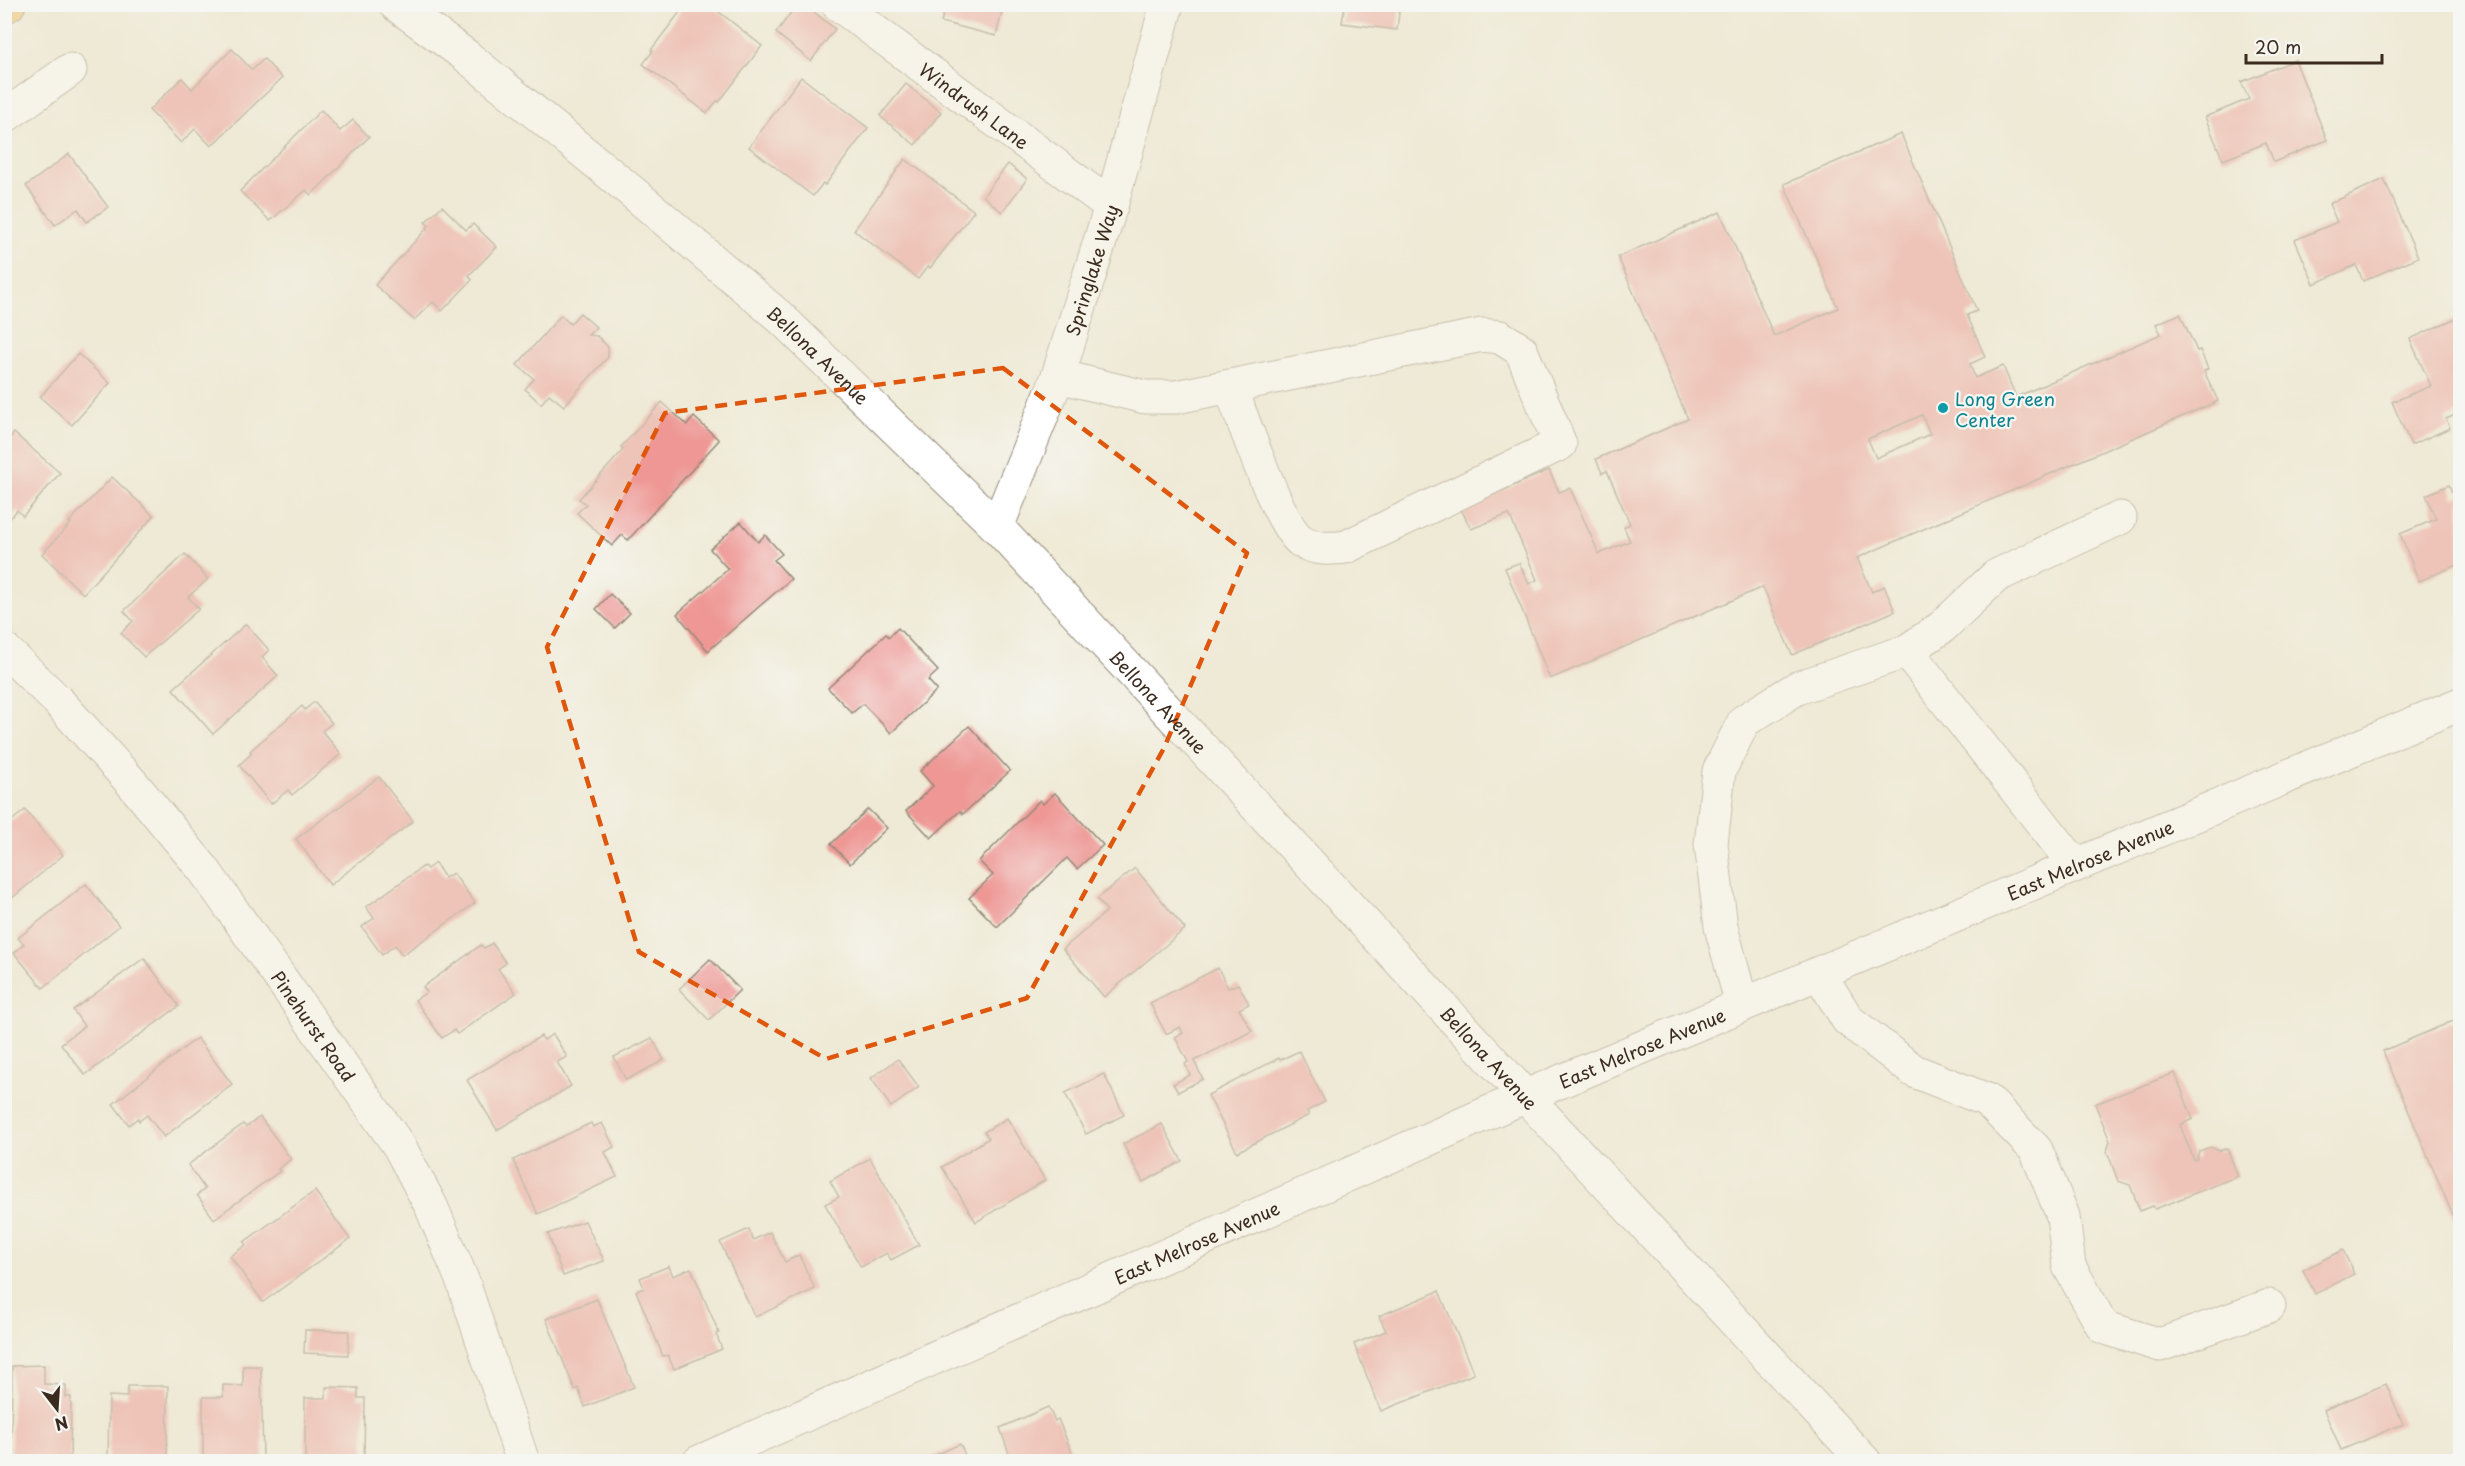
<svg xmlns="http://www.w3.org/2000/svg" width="2465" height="1466" font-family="'Playpen Sans',sans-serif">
	<rect width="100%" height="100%" fill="#f6f6f2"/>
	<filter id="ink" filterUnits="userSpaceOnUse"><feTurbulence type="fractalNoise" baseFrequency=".0167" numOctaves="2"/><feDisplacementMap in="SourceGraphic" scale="12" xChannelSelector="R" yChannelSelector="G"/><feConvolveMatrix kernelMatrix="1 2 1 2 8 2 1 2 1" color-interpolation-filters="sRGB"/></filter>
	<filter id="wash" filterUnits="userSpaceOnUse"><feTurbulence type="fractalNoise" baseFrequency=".008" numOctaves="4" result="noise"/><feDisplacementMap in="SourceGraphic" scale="24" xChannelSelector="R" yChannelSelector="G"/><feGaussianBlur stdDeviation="1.35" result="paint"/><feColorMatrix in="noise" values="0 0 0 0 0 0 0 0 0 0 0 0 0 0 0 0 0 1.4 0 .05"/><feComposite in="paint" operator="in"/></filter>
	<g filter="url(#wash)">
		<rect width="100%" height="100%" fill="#efead5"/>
		<g id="blocks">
			<g fill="#ee9794" fill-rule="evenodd">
				<path d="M686 4H709L762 46 719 102 717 101 707 113 643 64 653 51 651 50Z"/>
				<path d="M797 4H804L835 29 811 61 776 33Z"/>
				<path d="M935 4H1004L996 36 941 22 945 8Z"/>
				<path d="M1345 4H1400L1397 30 1342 23Z"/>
				<path d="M232 49 252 70 264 59 282 78 211 146 195 129 181 143 149 110 182 78 192 89Z"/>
				<path d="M2295 60 2327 140 2274 162 2266 143 2223 160 2205 117 2249 99 2241 82Z"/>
				<path d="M801 77 868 128 825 185 823 183 813 196 749 147Z"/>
				<path d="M906 84 941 112 915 145 880 116Z"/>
				<path d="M321 110 340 131 353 120 369 137 311 195 306 190 270 221 240 191Z"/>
				<path d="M1901 134 1977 311 1967 315 1985 357 1970 364 1975 378 2003 366 2016 397 2161 334 2156 324 2180 314 2197 351 2200 350 2208 369 2204 371 2218 401 1857 558 1872 592 1884 586 1895 611 1792 655 1763 587 1550 679 1505 568 1519 563 1529 584 1537 580 1509 514 1471 529 1461 509 1549 470 1559 492 1570 488 1599 554 1630 541 1624 527 1630 524 1607 471 1602 473 1596 459 1688 419 1618 257 1720 212 1774 336 1838 308 1784 184ZM1922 415 1930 434 1876 458 1868 439Z"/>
				<path d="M69 154 108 207 87 222 78 209 55 225 26 186Z"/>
				<path d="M905 159 974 211 930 268 928 266 918 279 854 230Z"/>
				<path d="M1008 164 1027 179 1002 212 983 196Z"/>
				<path d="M2384 179 2418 257 2363 281 2356 265 2314 284 2295 240 2337 222 2329 204Z"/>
				<path d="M442 206 466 230 473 224 497 247 469 275 472 280 442 311 433 302 414 320 375 285 429 226 425 222Z"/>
				<path d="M580 313 596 327 588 335 597 336 608 347V357L564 406 549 394 541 404 525 389 534 379 517 365 561 315 570 324Z"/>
				<path d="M2460 316V413L2446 419 2450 428 2411 445 2392 402 2431 386 2410 339Z"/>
				<path d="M78 354 110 383 72 425 40 397Z"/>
				<path d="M662 402 687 425 694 417 719 440 628 540 622 535 612 546 577 513 586 504 579 499 624 449 621 447Z"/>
				<path d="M14 433 60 473 23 516 17 510 8 521 5 518V444Z"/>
				<path d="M112 477 154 516 83 594 42 554 71 523 69 522Z"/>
				<path d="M2449 485 2454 498 2460 495V564L2419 581 2400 534 2436 519 2426 495Z"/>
				<path d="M741 522 758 542 765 535 782 554 774 560 791 579 708 651 677 614 728 569 710 549Z"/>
				<path d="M185 554 208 579 188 597 199 609 144 657 121 633 133 621 124 611Z"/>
				<path d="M610 594 630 613 615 628 596 609Z"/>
				<path d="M246 624 269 650 262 657 278 676 213 734 173 689Z"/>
				<path d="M898 628 938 671 928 680 937 690 891 733 863 704 852 713 828 688 886 634 889 637Z"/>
				<path d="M314 702 332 723 322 731 341 754 292 795 288 790 271 804 239 765 252 753 250 751 302 706 305 710Z"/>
				<path d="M969 726 1010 771 963 814 960 811 931 838 906 811 933 786 920 771Z"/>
				<path d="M379 777 413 821 330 885 296 839Z"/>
				<path d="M1055 793 1103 845 1077 869 1067 858 997 927 969 898 993 875 979 861 1040 800 1043 804Z"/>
				<path d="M868 809 887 828 850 864 831 844Z"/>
				<path d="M25 810 63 855 4 905V827Z"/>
				<path d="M435 863 445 878 453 873 475 903 402 955 395 945 382 955 362 927 374 918 366 907 424 866 427 869Z"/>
				<path d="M1135 868 1185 929 1104 997 1063 949 1107 911 1097 899Z"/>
				<path d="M86 884 119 926 43 988 14 953 24 944 18 938Z"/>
				<path d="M492 943 506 963 498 969 516 993 457 1034 454 1030 442 1038 415 1000 427 992 423 987 481 945 484 948Z"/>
				<path d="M144 958 179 1006 85 1075 61 1044 84 1026 73 1010Z"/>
				<path d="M710 959 740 990 709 1020 679 989Z"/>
				<path d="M1218 968 1228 988 1238 984 1249 1004 1239 1009 1252 1031 1194 1061 1203 1079 1178 1092 1173 1084 1190 1075 1185 1064 1188 1062 1175 1037 1183 1033 1180 1027 1166 1034 1150 1003Z"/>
				<path d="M2460 1018V1232L2383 1051Z"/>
				<path d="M553 1034 567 1057 557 1062 571 1086 497 1130 467 1080 541 1036 544 1040Z"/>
				<path d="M197 1038 232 1084 164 1137 147 1115 139 1121 138 1118 129 1125 113 1104Z"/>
				<path d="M652 1038 664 1060 626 1080 614 1057Z"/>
				<path d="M1299 1051 1325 1102 1307 1111 1309 1115 1237 1152 1208 1095 1279 1058 1280 1060Z"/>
				<path d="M898 1059 919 1087 891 1107 871 1078Z"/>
				<path d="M2175 1073 2193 1119 2180 1125 2194 1160 2197 1159 2199 1151 2211 1147 2219 1151 2227 1148 2238 1176 2155 1209 2153 1206 2140 1211 2130 1185 2118 1181 2107 1151 2110 1141 2095 1104Z"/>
				<path d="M1104 1074 1124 1115 1086 1134 1065 1093Z"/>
				<path d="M260 1117 291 1159 278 1169 280 1171 214 1219 197 1195 205 1189 188 1165 243 1124 246 1127Z"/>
				<path d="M1007 1118 1045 1180 976 1222 942 1167 989 1138 984 1132Z"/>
				<path d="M591 1123 593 1127 602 1123 614 1147 605 1152 617 1177 538 1214 513 1160Z"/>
				<path d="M1162 1124 1182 1161 1143 1182 1123 1144Z"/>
				<path d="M870 1158 919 1245 891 1260 887 1253 861 1267 825 1204 839 1197 830 1181Z"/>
				<path d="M315 1191 350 1239 263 1302 230 1256 246 1245 244 1242Z"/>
				<path d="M585 1221 604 1261 563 1276 548 1234Z"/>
				<path d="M749 1229 753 1240 770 1232 785 1262 799 1255 815 1289 755 1317 720 1242Z"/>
				<path d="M2343 1250 2354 1274 2315 1294 2303 1270Z"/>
				<path d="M669 1266 673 1276 691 1268 719 1333 716 1334 722 1349 674 1369 668 1355 663 1356 636 1291 644 1288 640 1278Z"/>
				<path d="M1439 1291 1474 1374 1381 1411 1354 1344 1386 1331 1379 1316Z"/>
				<path d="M597 1299 634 1387 585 1407 578 1388 575 1390 546 1319Z"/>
				<path d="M305 1330 349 1331 348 1355 304 1353Z"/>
				<path d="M44 1365V1384L66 1385V1397H71L70 1462H11L12 1366Z"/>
				<path d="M243 1366H261L263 1462H203V1397H223V1385L243 1386Z"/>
				<path d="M2386 1384 2403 1424 2341 1450 2324 1410Z"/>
				<path d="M128 1386H168L167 1462H108L109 1396 127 1397Z"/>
				<path d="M326 1387 358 1388V1398H365L364 1462H305V1398H326Z"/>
				<path d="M1048 1407 1055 1421 1058 1419 1076 1462H1012L1000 1428Z"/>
				<path d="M960 1444 968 1462H920Z"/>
			</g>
		</g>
	</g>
	<g filter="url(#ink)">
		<use href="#blocks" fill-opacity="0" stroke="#958a7a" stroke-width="1.5"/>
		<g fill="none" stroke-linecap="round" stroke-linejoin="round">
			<defs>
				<g id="minor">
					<path id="s1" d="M395 4 465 55 631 191 781 318 997 527 1865 1462"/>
					<path id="s2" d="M838 4 1111 206"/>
					<path d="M4 117 70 70"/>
					<path d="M1058 376 1145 397H1176L1482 335 1500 337 1521 350 1560 444 1346 547C1330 549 1316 550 1301 541 1279 526 1242 416 1230 386"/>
					<path id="s3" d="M997 527 1058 376 1111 206 1167 4"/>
					<path id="s4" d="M4 649 57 700 132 783 204 870 399 1146 431 1206 463 1282 523 1462"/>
					<path d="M1907 651 1942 627 1996 576 2120 518"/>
					<path d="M1819 973 1848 1020 1914 1071 1987 1100 2036 1150 2063 1216 2069 1266 2103 1327 2160 1345 2269 1306"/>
					<path d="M1742 1005 1721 927 1711 844 1719 771 1744 721 1797 688 1907 651 2075 865"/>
					<path id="s5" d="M699 1462 1526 1096 2460 704"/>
				</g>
				<path id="major" d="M4 7 9 4"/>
			</defs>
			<use href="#minor" stroke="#958a7a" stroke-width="35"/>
			<use href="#major" stroke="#958a7a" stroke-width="35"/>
			<use href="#minor" stroke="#fff" stroke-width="33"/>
			<use href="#major" stroke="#f4c16a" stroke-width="33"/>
		</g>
	</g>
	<path d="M0 0H2465V1466H0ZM1003 368 1247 553 1164 748 1027 998 826 1059 639 952 547 647 665 413Z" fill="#efead5" fill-opacity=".55" fill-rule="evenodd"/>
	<path fill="none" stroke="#df570d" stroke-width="4.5" stroke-dasharray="12 8" stroke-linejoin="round" d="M1003 368 1247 553 1164 748 1027 998 826 1059 639 952 547 647 665 413Z"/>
	<circle fill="#0f9aa8" stroke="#f6f6f2" stroke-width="2" cx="1943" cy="408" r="6"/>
	<g text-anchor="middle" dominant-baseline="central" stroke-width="4.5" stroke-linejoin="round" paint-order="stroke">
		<g font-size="18" fill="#3b2a1e" stroke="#f6f6f2">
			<text stroke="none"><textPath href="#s2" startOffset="170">Windrush Lane</textPath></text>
			<text stroke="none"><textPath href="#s3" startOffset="274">Springlake Way</textPath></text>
			<text stroke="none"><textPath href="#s1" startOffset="550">Bellona Avenue</textPath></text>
			<text stroke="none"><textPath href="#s1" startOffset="1036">Bellona Avenue</textPath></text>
			<text stroke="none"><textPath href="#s5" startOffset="1516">East Melrose Avenue</textPath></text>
			<text stroke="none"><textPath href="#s4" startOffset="489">Pinehurst Road</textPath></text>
			<text stroke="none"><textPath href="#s5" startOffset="1030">East Melrose Avenue</textPath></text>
			<text stroke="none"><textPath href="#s1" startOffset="1522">Bellona Avenue</textPath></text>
			<text stroke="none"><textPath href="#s5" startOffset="544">East Melrose Avenue</textPath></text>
		</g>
		<g font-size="18" fill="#0d838f" stroke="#f6f6f2" text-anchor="start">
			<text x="1955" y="398">Long Green<tspan x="1955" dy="21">Center</tspan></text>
		</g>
	</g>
	<rect width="2465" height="1466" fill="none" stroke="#f6f6f2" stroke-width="24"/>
	<g transform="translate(57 1409) rotate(163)" stroke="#f6f6f2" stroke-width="4.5" paint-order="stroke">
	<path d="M0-4.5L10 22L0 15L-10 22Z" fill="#3b2a1e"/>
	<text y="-9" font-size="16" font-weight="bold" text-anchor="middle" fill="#3b2a1e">N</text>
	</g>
	<path d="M2246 54v9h136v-9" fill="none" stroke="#3b2a1e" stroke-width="3"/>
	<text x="2255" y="54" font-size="18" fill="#3b2a1e" stroke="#f6f6f2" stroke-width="4.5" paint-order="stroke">20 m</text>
</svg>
